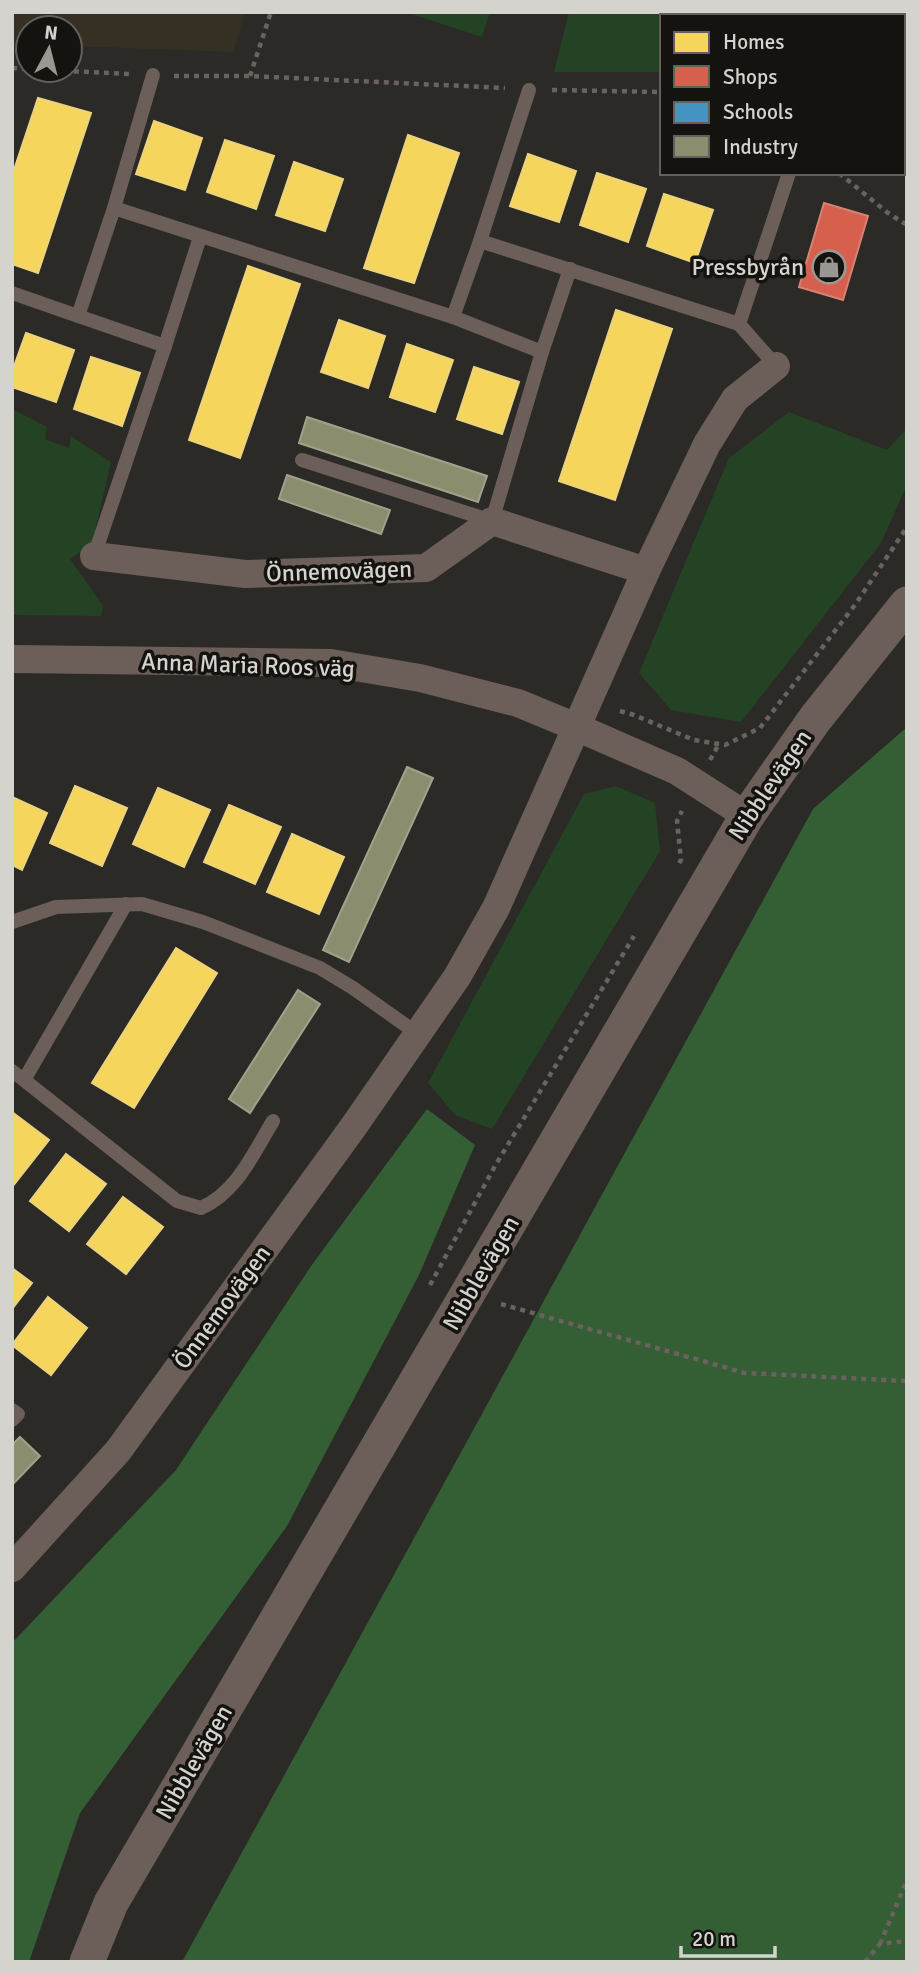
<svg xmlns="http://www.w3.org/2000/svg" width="919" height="1974" font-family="Signika,sans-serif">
	<rect width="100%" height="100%" fill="#2b2a26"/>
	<g fill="#353023">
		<path d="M12 12H245L233 52 70 46V28H28V45L12 44Z"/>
		<path d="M746 12H907V125L903 124V16H747Z"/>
	</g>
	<g fill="#234324">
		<path d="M405 12H490L482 37Z"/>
		<path d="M569 12H710L711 16H662V72H554Z"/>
		<path d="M12 409 47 427 45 439 69 448 71 436 111 462 92 544 70 559 103 606 101 616 12 615Z"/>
		<path d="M789 412 887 450 907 428V485L881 543 741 722 671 710 639 673 729 458Z"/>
		<path d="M616 786 655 803 660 851 492 1129 455 1115 428 1083 584 794Z"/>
	</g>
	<g fill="#345e34">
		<path d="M907 727V1962H182L813 809Z"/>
		<path d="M427 1109 475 1145 419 1275 287 1526 80 1813 29 1962H12V1643L176 1470 311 1266Z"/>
	</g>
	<g fill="#f6d55c" stroke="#ecd47e" stroke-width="2">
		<path d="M38 98 91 113 38 273 12 264V176Z"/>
		<path d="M154 121 202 138 185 190 136 174Z"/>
		<path d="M408 135 459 153 414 283 364 268Z"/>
		<path d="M225 140 274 156 256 209 207 192Z"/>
		<path d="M528 154 576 171 559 222 510 206Z"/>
		<path d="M294 162 343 179 325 231 276 215Z"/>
		<path d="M597 173 646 189 628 242 580 225Z"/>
		<path d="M664 194 713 210 695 263 647 246Z"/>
		<path d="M248 266 300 284 240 458 189 440Z"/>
		<path d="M616 310 672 329 615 500 559 481Z"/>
		<path d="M339 320 385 336 368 388 321 372Z"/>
		<path d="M26 333 74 350 56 402 12 387V372Z"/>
		<path d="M407 344 453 360 435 412 390 397Z"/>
		<path d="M91 357 140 373 122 426 74 409Z"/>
		<path d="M474 367 519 382 502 434 457 419Z"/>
		<path d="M75 786 127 808 102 866 50 843Z"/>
		<path d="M158 788 210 810 184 867 133 844Z"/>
		<path d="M12 797 47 813 22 870 12 865Z"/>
		<path d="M229 805 281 827 255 884 204 862Z"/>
		<path d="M292 834 344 857 319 914 267 892Z"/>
		<path d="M176 948 217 973 134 1108 92 1083Z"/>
		<path d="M12 1112 49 1140 12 1187Z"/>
		<path d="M66 1154 106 1184 69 1231 30 1201Z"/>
		<path d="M123 1197 163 1227 126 1274 87 1244Z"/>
		<path d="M12 1268 32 1283 12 1309Z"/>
		<path d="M48 1297 87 1328 51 1375 12 1345Z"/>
	</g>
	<path fill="#d6604d" stroke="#d68274" stroke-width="2" d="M824 203 868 216 843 300 799 287Z"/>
	<g fill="#4393c3" stroke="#6fa6c6" stroke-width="2">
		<path d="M815 12H892L902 16H815Z"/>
		<path d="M903 16 907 18V73L903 72Z"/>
	</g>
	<g fill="#8c8c6e" stroke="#a2a18b" stroke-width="2">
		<path d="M307 417 487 476 478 502 299 443Z"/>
		<path d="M287 475 390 510 381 534 279 499Z"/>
		<path d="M407 767 433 778 349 962 323 950Z"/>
		<path d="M298 990 320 1004 250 1113 229 1099Z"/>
		<path d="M20 1437 40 1456 12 1485V1445Z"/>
	</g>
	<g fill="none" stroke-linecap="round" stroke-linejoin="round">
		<g stroke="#6b615e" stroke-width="4.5" stroke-dasharray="5 5" stroke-linecap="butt">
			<path d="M711 12V16"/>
			<path d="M12 68 28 69"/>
			<path d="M44 70 131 74"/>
			<path d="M174 76H250L505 88"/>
			<path d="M250 76 271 12"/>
			<path d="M552 90 662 92"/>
			<path d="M903 143 907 145"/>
			<path d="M839 173 888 213 907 225"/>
			<path d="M620 711 634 715 694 740 725 745 760 728 855 605 907 527"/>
			<path d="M710 760 719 744"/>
			<path d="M679 863 681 860 677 821 682 811"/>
			<path d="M430 1285 495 1166 634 936"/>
			<path d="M501 1304 745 1373 907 1381"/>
			<path d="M880 1944 907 1880"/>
			<path d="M865 1962 880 1944 907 1941"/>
		</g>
		<g stroke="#6c5e59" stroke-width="14">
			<path d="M114 208 153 75"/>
			<path d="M480 241 529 90"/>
			<path d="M12 293 78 316 114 208 453 317 480 241 739 324"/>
			<path d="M78 316 165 346 200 237"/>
			<path d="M453 317 542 352 570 269"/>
			<path d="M776 366 739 324 789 173"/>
			<path d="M302 460 492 521 542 352"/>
			<path d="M94 556 165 346"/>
			<path d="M12 922 56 907 142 904 203 922 320 968 353 988 418 1034"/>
			<path d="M12 1071 24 1080 126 904"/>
			<path d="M24 1080 177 1201 201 1208C237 1192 253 1154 273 1121"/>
			<path d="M12 1410 18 1414 12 1420"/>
		</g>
		<g stroke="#6c5e59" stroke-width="28">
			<path d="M94 556 245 574 426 568 492 521 646 571"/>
			<path d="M12 659 331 663 420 678 518 703 576 727 677 771 747 816"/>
			<path d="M12 1568 118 1451 354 1126 457 977 496 908 646 571 707 444 735 399 776 366"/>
		</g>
		<path stroke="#6c5e59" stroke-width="35" d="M87 1962 111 1903 747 816 815 719 907 604"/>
	</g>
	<defs>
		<symbol id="shop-ring" viewBox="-11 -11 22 22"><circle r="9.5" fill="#151310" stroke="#9a9893" stroke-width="1.5"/><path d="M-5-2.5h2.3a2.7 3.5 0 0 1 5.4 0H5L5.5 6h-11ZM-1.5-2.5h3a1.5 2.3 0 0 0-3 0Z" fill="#9a9893"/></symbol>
	</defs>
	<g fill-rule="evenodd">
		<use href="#shop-ring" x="810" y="248" width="38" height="38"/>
	</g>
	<g text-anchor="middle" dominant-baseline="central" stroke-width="7" stroke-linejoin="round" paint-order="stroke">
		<g font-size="24" fill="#d5d3ce" stroke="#151310" text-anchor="end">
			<text x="804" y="267">Pressbyrån</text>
		</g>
		<g font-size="24" fill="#d5d3ce" stroke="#151310">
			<text transform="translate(339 571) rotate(-2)">Önnemovägen</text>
			<text transform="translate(248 665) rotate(2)">Anna Maria Roos väg</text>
			<text transform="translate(770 785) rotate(-56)">Nibblevägen</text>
			<text transform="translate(481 1273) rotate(-60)">Nibblevägen</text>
			<text transform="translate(222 1307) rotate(-54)">Önnemovägen</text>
			<text transform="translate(194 1762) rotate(-60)">Nibblevägen</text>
		</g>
	</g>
	<rect width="919" height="1974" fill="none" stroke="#d5d3ce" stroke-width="28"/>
	<rect x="660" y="14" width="245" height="161" fill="#151310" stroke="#62605c" stroke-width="2"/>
	<rect x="674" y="32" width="35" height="21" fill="#f6d55c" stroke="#62605c" stroke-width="2"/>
	<text x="723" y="49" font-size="21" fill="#d5d3ce">Homes</text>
	<rect x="674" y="66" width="35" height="21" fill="#d6604d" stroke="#62605c" stroke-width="2"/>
	<text x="723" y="84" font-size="21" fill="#d5d3ce">Shops</text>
	<rect x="674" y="102" width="35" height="21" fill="#4393c3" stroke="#62605c" stroke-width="2"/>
	<text x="723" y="119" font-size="21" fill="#d5d3ce">Schools</text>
	<rect x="674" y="136" width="35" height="21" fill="#8c8c6e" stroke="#62605c" stroke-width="2"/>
	<text x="723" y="154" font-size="21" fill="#d5d3ce">Industry</text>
	<g transform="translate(49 49) rotate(7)"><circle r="33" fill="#151310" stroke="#62605c" stroke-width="2"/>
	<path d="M0-5L12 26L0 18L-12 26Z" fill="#9a9893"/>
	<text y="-10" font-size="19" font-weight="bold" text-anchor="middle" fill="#d5d3ce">N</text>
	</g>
	<path d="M681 1946v10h94v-10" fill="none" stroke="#d5d3ce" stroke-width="3.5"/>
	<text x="692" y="1946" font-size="21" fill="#d5d3ce" stroke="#151310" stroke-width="5" paint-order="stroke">20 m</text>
</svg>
